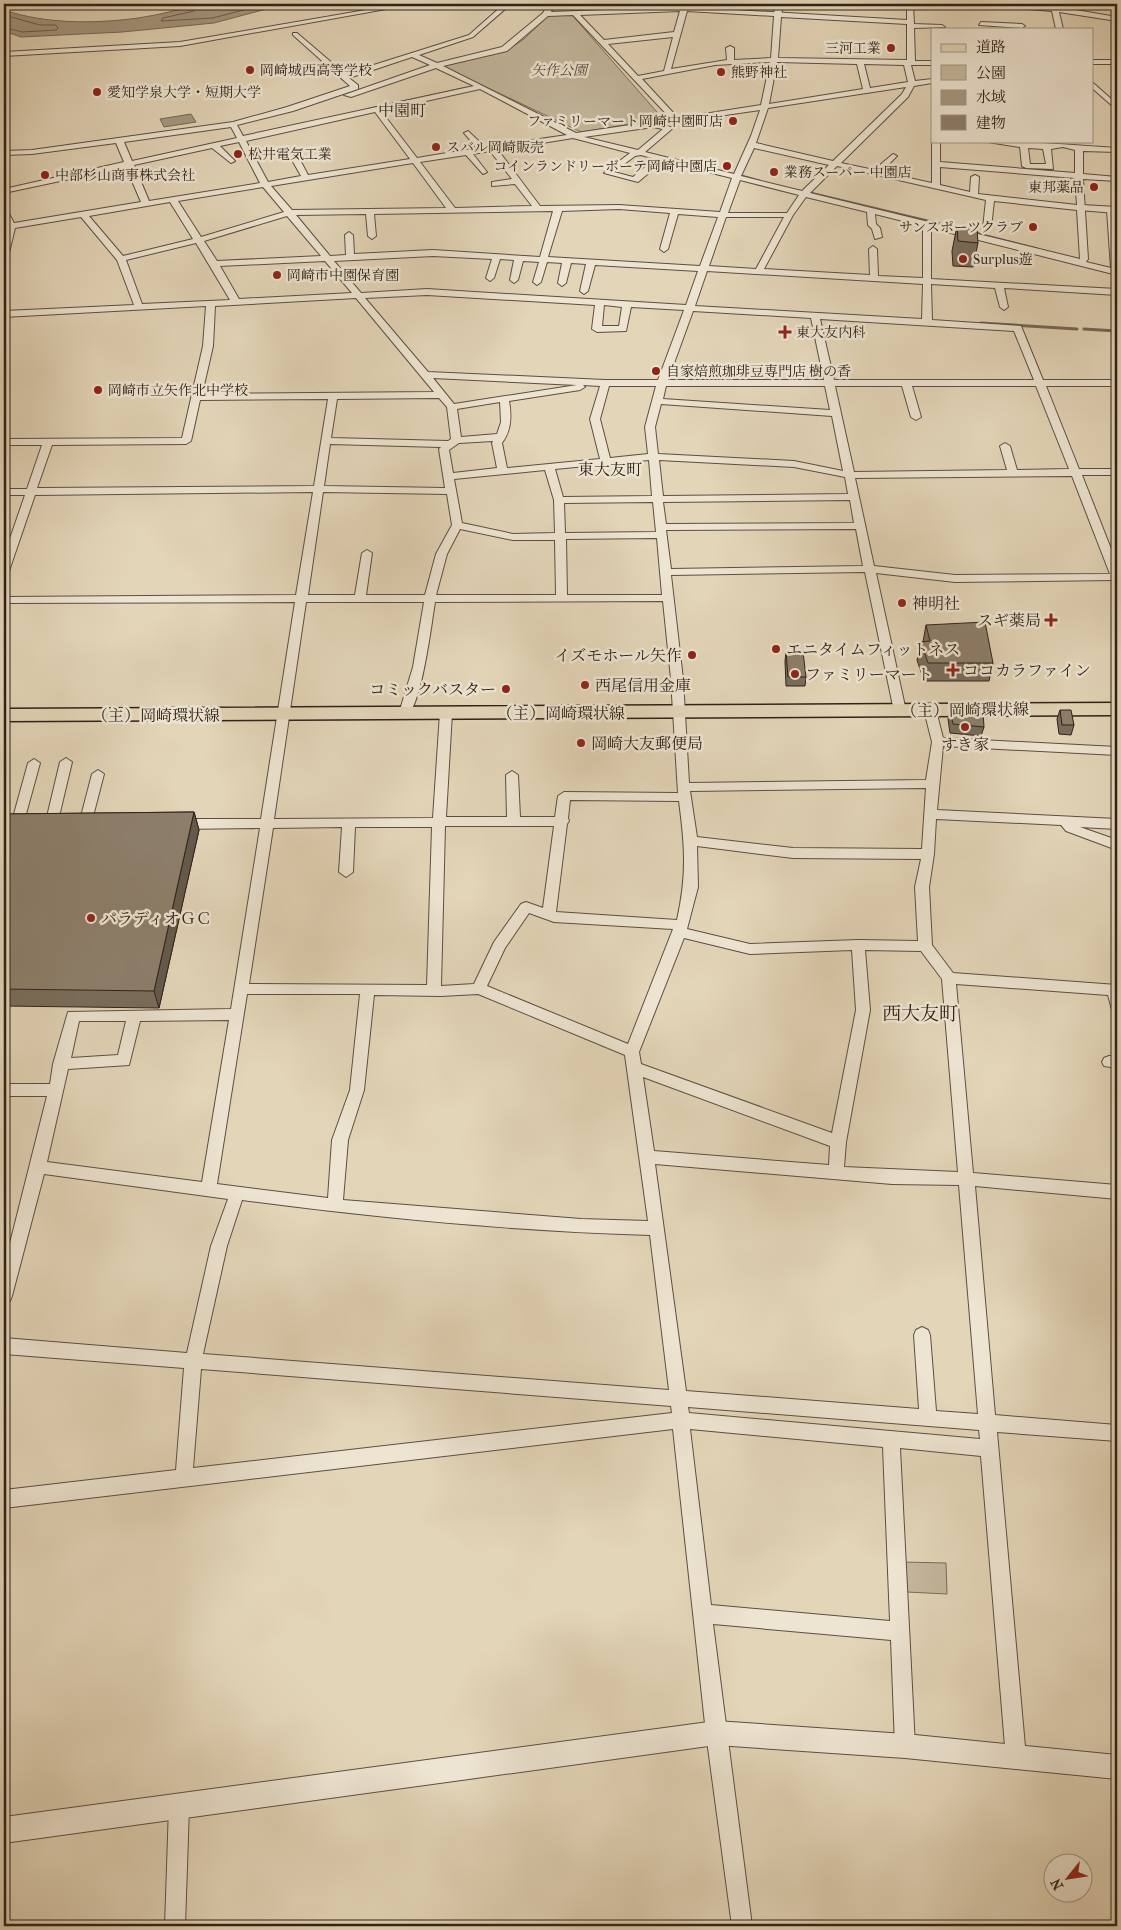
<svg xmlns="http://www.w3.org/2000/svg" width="1121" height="1930" font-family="'IM FELL French Canon','Noto Serif JP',serif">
	<rect width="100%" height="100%" fill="#e3d5b8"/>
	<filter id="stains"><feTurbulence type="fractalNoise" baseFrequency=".004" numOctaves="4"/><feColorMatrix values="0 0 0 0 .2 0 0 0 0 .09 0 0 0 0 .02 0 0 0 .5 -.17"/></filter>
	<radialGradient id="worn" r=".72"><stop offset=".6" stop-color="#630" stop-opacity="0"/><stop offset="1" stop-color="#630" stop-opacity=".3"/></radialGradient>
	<g fill="#c4b79d" stroke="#7a6c5b">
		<path d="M549 15H572L663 119 581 132 442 66 509 49 524 39Z"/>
		<path d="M903 1562 946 1563 947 1594 907 1592Z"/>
	</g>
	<g fill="#a69882" stroke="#766958">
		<path d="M202 4H285L214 23 122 32 21 37 4 31V10C45 24 94 24 138 18 159 15 181 9 202 4Z"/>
		<path d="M191 114 196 122 164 127 160 119Z"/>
	</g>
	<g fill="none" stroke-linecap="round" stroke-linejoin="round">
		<g stroke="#6a5d4e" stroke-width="1">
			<path d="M197 4 194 11 163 18 161 21 213 18 266 4"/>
			<path d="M4 15 40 25H56L58 28 56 30 22 32 4 27"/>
		</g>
		<g stroke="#766958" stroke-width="2.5">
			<path d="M369 109 466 88"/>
			<path d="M742 176 760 181"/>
			<path d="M811 193 962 229"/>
			<path d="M972 232 983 235"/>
		</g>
		<g stroke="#766958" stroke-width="3">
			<path d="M978 234 1037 249"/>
			<path d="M981 323 1077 329"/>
			<path d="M1084 329 1117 331"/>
		</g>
		<defs>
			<g id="minor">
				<path d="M401 4H414L180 46 4 56V52L180 42Z"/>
				<path d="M504 4H511L473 37 419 55 437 63 502 47 543 13 548 4H554L551 12 684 7 907 20V4H913L914 24 942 25 945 27 914 28 915 61H932V65H911L915 81 932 79V83L914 86 908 97 841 163 874 170 893 154 897 156 881 172 932 183V141H940V162L1075 173V150L1063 147 1051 149 1053 169 1026 168 1022 166 1020 147 981 141C1027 141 1072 145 1117 148V152L1083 151V174L1117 177V181L1083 179 1088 259 1086 262 1111 268 1107 210 1114 208 1117 239V275L931 228V279L1117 289V295L1004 288 1008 307 1004 310 1000 307 995 288 931 284 932 320 1021 326 1043 380H1117V386H1046L1079 469H1117V475H1082L1117 564V580L955 582 876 573 906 711 900 715 894 711 865 572 671 575 683 679 689 783 926 780 932 742 924 710 930 706 936 710 943 738 1117 747V755L943 746 937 810 1117 819V829L1080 827 1117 840V850L1066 831 1061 825 936 819 934 854 929 887 932 945 953 973 1117 985V1011L1112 1010 1108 995 956 984 973 1173 1117 1185V1199L975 1186 995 1415 1117 1425V1441L997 1432 1026 1758 1023 1765 1016 1768 1009 1765 1006 1758 981 1456 900 1448 915 1746 912 1753 905 1756 898 1753 895 1746 891 1640 713 1624 752 1926H732L706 1733 673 1429 4 1508V1490L176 1470 184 1368 4 1354V1338L187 1353 211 1246 228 1199 44 1174 12 1296 10 1301 4 1303V1267L47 1096H4V1084H50L53 1064 68 1012 231 1009 260 828 179 829 173 824 179 819H261L295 602 4 603V597L296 595 313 492 35 495 9 571 4 574V556L25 495H4V489H27L42 445H4V439L182 438 203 346 206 306 4 317V311L134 305 117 260 81 217 15 228 8 257 4 260 6 229H4V225L6 224 4 210H7L14 223 141 202 126 167 4 193V189L124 162 116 143 32 154 4 155V151L32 150 233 122 287 107 350 86 293 35V33H297L345 74 469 35ZM680 11 674 32 604 40 580 15ZM687 11 774 16 771 58 734 60V48L730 46 726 48 727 60 671 69ZM573 15 671 119 576 133 443 66 507 51 548 16ZM781 17 907 24V60L778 58ZM673 37 664 71 638 76 608 44ZM412 57 430 65 344 95 351 97 436 68 474 86 243 136 237 125 293 111 358 89V85L349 78ZM770 62 761 105 678 118 642 79 715 65ZM777 62 857 64 863 89 769 104ZM864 64 904 65 908 82 870 88ZM906 87 902 94 833 161 756 143 768 108ZM480 89 567 135 485 147 468 131 464 133 477 148 417 158 381 111ZM760 110 751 136 734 174 645 152 673 128 663 124ZM375 112 410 159 308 175 299 158H296L292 160 301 176 268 182 246 141ZM231 127 237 138 132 161 124 142ZM653 127 663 129 638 150 584 137ZM573 138 630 153 604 173 638 182 663 161 732 178 720 212 619 205 540 206 498 150ZM239 142 260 183 149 201 134 165 212 148 231 163 235 161 220 146ZM754 148 829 165 802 191 741 176ZM1028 148 1043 149 1046 164H1030ZM490 151 512 179 492 182V186L515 184 532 206 455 208 420 162 466 155 483 174 487 172 473 154ZM641 155 655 159 633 177 614 172 635 156ZM413 163 446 208 292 210 271 186ZM837 166 986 200 983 228 987 231 991 228 994 201 1077 210 1080 259 810 193ZM940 167 1075 178 1077 205 978 194 979 177 975 175 971 177 970 192 940 185ZM740 180 799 195 787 213H728ZM263 187 284 212 201 237 178 201ZM806 197 867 212 868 225 872 229 875 239 882 237 880 228 876 224 875 214 923 226V278L878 276 877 249 873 246 869 249 870 275 764 269 793 215ZM170 202 193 239 123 256 89 216ZM619 209 670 213 660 249 664 252 668 249 678 214 718 217 700 266 548 257 562 211ZM553 211 540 257 433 250 354 254 353 235 349 232 345 235 346 255 330 256 296 215 366 214 368 236 372 239 376 236 374 214ZM287 216 321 256 217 261 204 241ZM726 217H784L756 269 709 266ZM196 243 230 300 142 304 126 260ZM433 256 492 259 486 278 490 281 494 278 500 259 514 260 510 280 514 283 518 280 523 261 539 262 533 282 537 285 541 282 547 262 562 263 558 283 562 286 566 283 571 263 586 264 580 291 584 294 588 291 595 265 698 271 686 305 427 289 361 293 334 261ZM325 261 352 293 239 299 220 266ZM707 271 923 284 922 319 695 306ZM427 295 595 305 592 329 597 332 626 331 631 307 684 310 658 380H605L428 372 365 298ZM356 298 434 392 202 394 213 346 215 306ZM604 305 622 307 619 326H602ZM693 311 811 318 824 380H668ZM820 319 1014 331 1034 380H834ZM433 378 577 385 454 404ZM583 385 600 386 590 419 600 459 507 468 502 443C511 431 512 417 509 401L580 390 585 387ZM609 386H656L645 427 648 454 610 458 600 419ZM666 386H825L830 410 663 399ZM835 386H902L911 417 916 420 921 417 912 386H1036L1069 469 1017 470 1010 446 1005 443 1000 446 1007 470 854 472ZM439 398 447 407 451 439 448 441 331 438 337 399ZM328 399 314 486 37 488 52 445 186 444 191 441 200 400ZM500 402 501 422 497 434 461 437 457 409ZM661 404 832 416 843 471 794 461 658 454 655 427ZM493 441 492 443 497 468 453 473 449 450 459 443ZM330 444 441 447 439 449 445 488 324 486ZM649 460 652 496 563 497 555 469ZM659 460 794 467 845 477 848 494 663 496ZM545 470 554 500 555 533 513 534 462 523 454 479ZM1072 476 1110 574 955 575 874 566 855 478ZM323 492 447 494 452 525 436 554 425 595H366L372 553 367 550 362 553 355 595H308ZM850 500 854 523 666 524 663 502ZM653 502 656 532 565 533 564 503ZM460 529 513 540H555L556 595H436L447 554ZM856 529 863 566 671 569 666 530ZM657 538 662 595H567L566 539ZM663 601 671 679 678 793 564 792 558 796 555 817H520L518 775 512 771 506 775 507 817H446L452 713 446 709 440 713 433 818 274 819 306 602H424L413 667 399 713 405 717C421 712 432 620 435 602ZM926 788 922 849 793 848 697 837 690 791ZM570 800 679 801C685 846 687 875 677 920L556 912 567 824 569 821 568 818ZM445 826H554L543 908 526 902 521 904 494 942 474 984 441 986ZM342 827 339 872 346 877 353 872 355 827H432L427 985 249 984 273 828ZM697 846 793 858 921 859 915 887 918 941 858 940 750 944 687 929 698 887ZM529 913 554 922 673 929 628 1044 487 986 505 948ZM684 938 750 954 852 950 856 1010 832 1133 641 1064 639 1052ZM865 950 921 951 942 979 958 1172 844 1167 846 1142 870 1010ZM247 994H360L350 1090 332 1140 328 1198 217 1184ZM478 994 625 1055 648 1221 581 1219 343 1200 348 1140 364 1090 374 995 441 996ZM229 1020 202 1182 47 1162 68 1069 129 1065 140 1021ZM79 1021H126L118 1055 71 1058ZM643 1077 830 1146 829 1165 654 1151ZM655 1164 892 1184 959 1185 978 1414 936 1411 930 1335 928 1330 922 1327 916 1330 914 1335 919 1409 686 1391ZM242 1200C377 1218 514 1231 650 1235L669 1390 203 1354 227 1246ZM201 1369 671 1406 672 1413 193 1468ZM688 1407 979 1430 980 1439 689 1413ZM690 1429 883 1447 890 1621 711 1605Z"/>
				<path d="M987 4 1051 7V4H1057L1058 7 1117 17V21L1059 12 1063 29H1056L1052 11 990 6Z"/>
				<path d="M981 22 1022 24 1025 26 1022 28 979 25Z"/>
				<rect x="1092" y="60" width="25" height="4"/>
				<path d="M1092 82 1117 104V110L1092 88Z"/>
				<path d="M66 758 72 762 57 825 51 830 45 825 60 762Z"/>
				<path d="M34 759 40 763 23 825 17 830 11 825 28 763Z"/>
				<path d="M98 770 104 774 91 824 85 829 79 824 92 774Z"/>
				<path d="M1109 1056H1117V1068L1104 1066 1102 1062 1104 1058Z"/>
				<path d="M179 1797 186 1800 189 1807 185 1926H165L169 1807 172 1800Z"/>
			</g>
			<g id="tertiary">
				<path d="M775 4H783L781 16 774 14Z"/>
				<path d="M1082 205 1117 207V213L1078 210V206Z"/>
				<path d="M716 1721 905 1734 1117 1755V1779L905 1758 716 1745 4 1843V1817Z"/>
			</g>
			<path id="primary" d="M1117 703V715L4 721V709Z"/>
		</defs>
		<use href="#minor" stroke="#5c4f41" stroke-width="2"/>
		<use href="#tertiary" stroke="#5c4f41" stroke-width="2"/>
		<use href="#primary" stroke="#2f2219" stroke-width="3"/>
		<use href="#minor" fill="#ede4d1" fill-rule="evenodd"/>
		<use href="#tertiary" fill="#ede4d1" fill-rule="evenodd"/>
		<use href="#primary" fill="#e3d5b8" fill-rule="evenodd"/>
	</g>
	<g fill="#796d5d" stroke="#2f2219">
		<path d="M957 226 978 243 973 267 953 266 952 251Z"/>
		<path d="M926 625 993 663 989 681H924L917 660 921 642H923Z"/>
		<path d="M786 652 806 677 805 686H786L785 661Z"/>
		<path d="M950 710 984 727 981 736 950 733 948 719Z"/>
		<path d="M1060 710 1074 725 1071 735 1059 734 1057 719Z"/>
		<path d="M194 812 199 830 159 1008 4 1006V814Z"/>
	</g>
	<path fill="#63594c" stroke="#2f2219" d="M194 812 199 830 159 1008 154 991Z"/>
	<g fill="#8d7f6c" stroke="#2f2219">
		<path d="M957 226 977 228 978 243 958 241Z"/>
		<path d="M985 622 993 663H928L921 642 930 641 926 625Z"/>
		<path d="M786 652H803L806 677H788Z"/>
		<path d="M950 710 983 712 984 727 953 724Z"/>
		<path d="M1060 710H1071L1074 725H1062Z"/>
		<path d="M194 812 154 991 4 989V814Z"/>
	</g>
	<g fill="#8f2418" stroke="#ede4d1" stroke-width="2">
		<circle cx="891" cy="48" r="5"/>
		<circle cx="250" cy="70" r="5"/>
		<circle cx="721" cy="72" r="5"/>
		<circle cx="97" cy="92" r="5"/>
		<circle cx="733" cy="121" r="5"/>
		<circle cx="436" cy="147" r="5"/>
		<circle cx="238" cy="154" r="5"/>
		<circle cx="727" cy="166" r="5"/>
		<circle cx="774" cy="172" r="5"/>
		<circle cx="45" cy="175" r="5"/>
		<circle cx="1094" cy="187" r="5"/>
		<circle cx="1033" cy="227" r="5"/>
		<circle cx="963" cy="259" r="5"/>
		<circle cx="277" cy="275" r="5"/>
		<path d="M782.5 324.5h5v5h5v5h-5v5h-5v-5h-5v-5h5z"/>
		<circle cx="656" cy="371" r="5"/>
		<circle cx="98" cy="390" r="5"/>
		<circle cx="902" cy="603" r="5"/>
		<path d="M1048.5 612.5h5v5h5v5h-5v5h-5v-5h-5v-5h5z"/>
		<circle cx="776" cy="649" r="5"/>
		<circle cx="692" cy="655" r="5"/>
		<path d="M950.5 662.5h5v5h5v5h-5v5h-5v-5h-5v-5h5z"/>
		<circle cx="795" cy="674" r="5"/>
		<circle cx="585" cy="685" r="5"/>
		<circle cx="506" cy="689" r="5"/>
		<circle cx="965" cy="727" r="5"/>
		<circle cx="581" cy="743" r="5"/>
		<circle cx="91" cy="918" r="5"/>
	</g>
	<g text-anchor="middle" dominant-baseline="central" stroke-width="5" stroke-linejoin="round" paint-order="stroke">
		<g font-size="14" fill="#2f2219" stroke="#ede4d1" text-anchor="start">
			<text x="881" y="48" text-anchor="end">三河工業</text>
			<text x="260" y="70">岡崎城西高等学校</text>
			<text x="731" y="72">熊野神社</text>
			<text x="107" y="92">愛知学泉大学・短期大学</text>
			<text x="723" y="121" text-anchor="end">ファミリーマート岡崎中園町店</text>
			<text x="446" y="147">スバル岡崎販売</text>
			<text x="248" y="154">松井電気工業</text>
			<text x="717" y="166" text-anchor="end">コインランドリーボーテ岡崎中園店</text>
			<text x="784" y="172">業務スーパー 中園店</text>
			<text x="55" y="175">中部杉山商事株式会社</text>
			<text x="1084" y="187" text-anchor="end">東邦薬品</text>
			<text x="1023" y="227" text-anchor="end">サンスポーツクラブ</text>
			<text x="973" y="259">Surplus遊</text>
			<text x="287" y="275">岡崎市中園保育園</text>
			<text x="796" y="332">東大友内科</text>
			<text x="666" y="371">自家焙煎珈琲豆専門店 樹の香</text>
			<text x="108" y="390">岡崎市立矢作北中学校</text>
		</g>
		<g font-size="14" font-style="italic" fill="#54473a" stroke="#ede4d1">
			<text x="559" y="70">矢作公園</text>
		</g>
		<g font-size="16" fill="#2f2219" stroke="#ede4d1">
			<text x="402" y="110">中園町</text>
			<text x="610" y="469">東大友町</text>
		</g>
		<g font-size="16" fill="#2f2219" stroke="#ede4d1" text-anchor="start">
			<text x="912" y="603">神明社</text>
			<text x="1041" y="620" text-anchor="end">スギ薬局</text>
			<text x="786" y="649">エニタイムフィットネス</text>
			<text x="682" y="655" text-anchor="end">イズモホール矢作</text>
			<text x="963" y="670">ココカラファイン</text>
			<text x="805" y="674">ファミリーマート</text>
			<text x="595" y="685">西尾信用金庫</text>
			<text x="496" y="689" text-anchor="end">コミックバスター</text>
			<text x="591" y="743">岡崎大友郵便局</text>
			<text x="965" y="744" text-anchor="middle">すき家</text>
			<text x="101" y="918">パラディオＧＣ</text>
		</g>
		<g font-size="16" fill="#2f2219" stroke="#ede4d1">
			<text transform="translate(965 710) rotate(-1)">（主）岡崎環状線</text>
			<text x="561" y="713">（主）岡崎環状線</text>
			<text x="156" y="715">（主）岡崎環状線</text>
		</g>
		<g font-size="19" fill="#2f2219" stroke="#ede4d1">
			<text x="920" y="1014">西大友町</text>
		</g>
	</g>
	<rect width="1121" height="1930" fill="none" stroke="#e3d5b8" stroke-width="20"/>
	<rect x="5" y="5" width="1111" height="1920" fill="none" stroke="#2f2219" stroke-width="2.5"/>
	<rect x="10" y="10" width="1101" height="1910" fill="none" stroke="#2f2219"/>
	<rect x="931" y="28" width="162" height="115" fill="#ede4d1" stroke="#a19687"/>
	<rect x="941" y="44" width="25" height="8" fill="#e3d5b8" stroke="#a19687"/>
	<text x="976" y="52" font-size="15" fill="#2f2219">道路</text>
	<rect x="941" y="65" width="25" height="15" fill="#c4b79d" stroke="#a19687"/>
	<text x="976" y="78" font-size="15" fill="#2f2219">公園</text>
	<rect x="941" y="90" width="25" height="15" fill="#a69882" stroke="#a19687"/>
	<text x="976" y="102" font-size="15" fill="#2f2219">水域</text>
	<rect x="941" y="115" width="25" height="15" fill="#8d7f6c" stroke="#a19687"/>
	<text x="976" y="128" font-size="15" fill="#2f2219">建物</text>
	<g transform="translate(1068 1878) rotate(240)"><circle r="24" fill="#ede4d1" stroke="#a19687"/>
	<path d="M0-4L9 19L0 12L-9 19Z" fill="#8f2418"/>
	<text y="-8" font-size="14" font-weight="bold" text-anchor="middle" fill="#2f2219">N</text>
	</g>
	<rect width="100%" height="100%" filter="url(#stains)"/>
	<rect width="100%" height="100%" fill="url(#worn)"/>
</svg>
